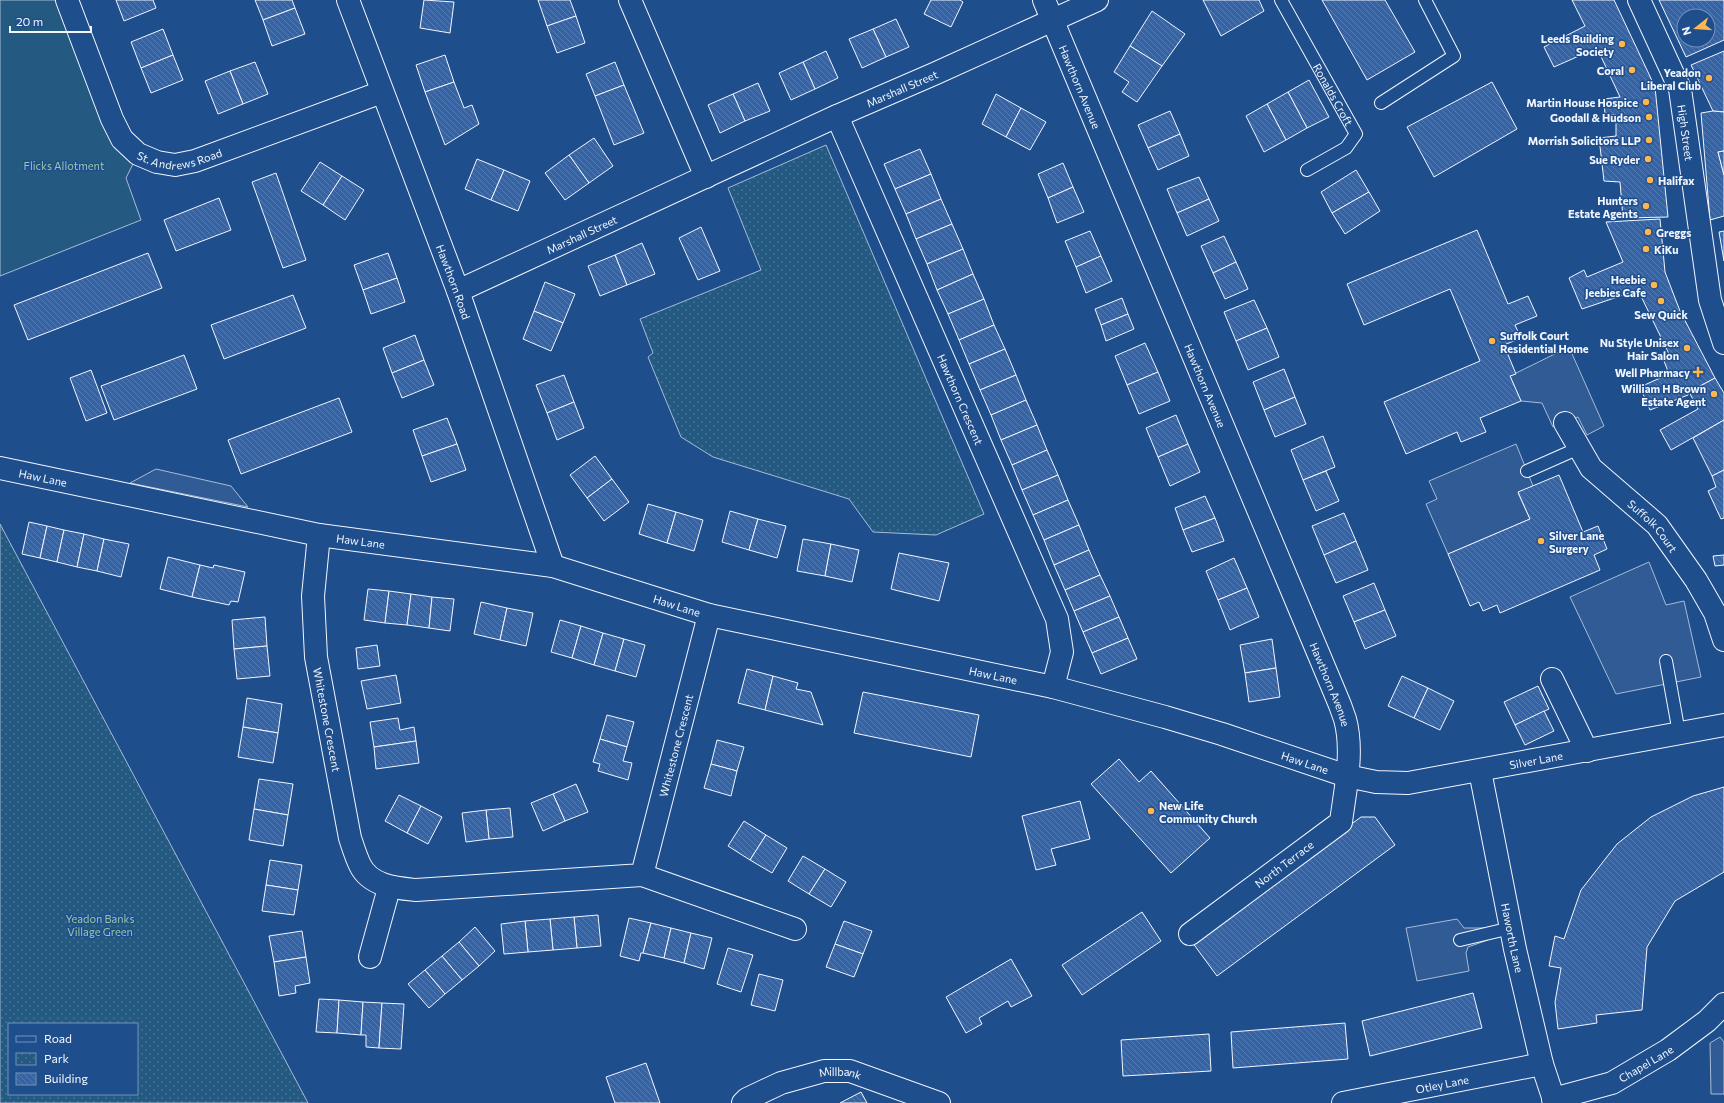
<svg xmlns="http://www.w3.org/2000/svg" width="1724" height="1103" font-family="Commissioner,sans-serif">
	<defs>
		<pattern id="park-dots" width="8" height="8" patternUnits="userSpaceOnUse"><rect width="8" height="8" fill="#245a82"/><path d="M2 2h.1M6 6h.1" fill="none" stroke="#447295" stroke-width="1.8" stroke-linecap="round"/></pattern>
		<pattern id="building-back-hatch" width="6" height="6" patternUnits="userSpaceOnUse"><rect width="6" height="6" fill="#3563a3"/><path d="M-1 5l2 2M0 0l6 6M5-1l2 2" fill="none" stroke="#537ab1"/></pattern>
	</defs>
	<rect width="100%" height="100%" fill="#1f4e8c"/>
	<path fill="#245a82" stroke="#a8bbd7" d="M0 0H63L138 154 126 178 141 220 0 276Z"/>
	<g fill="url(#park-dots)" stroke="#a8bbd7" fill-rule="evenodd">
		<path d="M826 145 984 514 936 535 873 532 849 499 713 457 681 437 648 357 653 353 640 319 761 270 728 188Z"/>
		<path d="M0 524 308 1103H0ZM9 1024H137V1094H9Z"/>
	</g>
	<g fill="#305b95" stroke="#a8bbd7">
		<path d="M1569 347 1604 426 1587 435 1578 417 1553 427 1542 403 1521 401 1510 376Z"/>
		<path d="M1516 444 1533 486 1518 493 1530 519 1448 554 1426 504 1437 499 1429 481Z"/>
		<path d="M156 469 231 486 248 507 130 483Z"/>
		<path d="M1649 562 1666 605 1684 601 1701 677 1616 694 1570 597Z"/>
		<path d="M1457 919 1464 928H1486L1488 940 1468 947 1466 953 1469 971 1417 981 1406 928Z"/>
		<path d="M1720 1037 1724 1042V1094H1711L1710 1043Z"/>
	</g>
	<g fill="url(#building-back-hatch)" stroke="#f2f6ff" fill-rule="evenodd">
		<path d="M116 0H153L156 8 124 21Z"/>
		<path d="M255 0H292L295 8 263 20Z"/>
		<path d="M424 0 454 2 450 33 420 28Z"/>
		<path d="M538 0H570L576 16 547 26Z"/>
		<path d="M931 0H960L963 2 951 27 924 14Z"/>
		<path d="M1203 0H1259L1264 11 1221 36Z"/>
		<path d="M1322 0H1385L1415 52 1367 80Z"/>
		<path d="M1572 0H1614L1655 87 1668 217 1623 218 1620 182 1604 181 1599 138 1616 136V115H1605L1604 99 1620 97 1597 48 1554 67 1544 47 1585 26Z"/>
		<path d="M1659 0H1724V40L1686 57ZM1684 16H1708V40H1684Z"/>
		<path d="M295 8 305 34 272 46 263 20Z"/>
		<path d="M1152 11 1185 34 1162 66 1130 46Z"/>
		<path d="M576 16 585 43 557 53 547 26Z"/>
		<path d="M896 19 909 47 886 57 873 29Z"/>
		<path d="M163 29 173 55 141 68 131 42Z"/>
		<path d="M873 29 886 57 862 68 849 39Z"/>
		<path d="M1130 46 1162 66 1137 102 1122 92 1129 82 1114 72Z"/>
		<path d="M826 51 838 78 815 89 803 62Z"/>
		<path d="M1724 51V112L1713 111 1691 65Z"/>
		<path d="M173 55 183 80 151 93 141 68Z"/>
		<path d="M445 55 454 82 425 92 416 65Z"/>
		<path d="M255 62 268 94 243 104 230 71Z"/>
		<path d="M615 62 624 85 595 96 586 74Z"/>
		<path d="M803 62 815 89 791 100 779 73Z"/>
		<path d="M230 71 243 104 218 114 205 81Z"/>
		<path d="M1309 80 1329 117 1307 128 1288 92Z"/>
		<path d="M454 82 464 108 472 105 479 124 445 145 425 92Z"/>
		<path d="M1492 82 1517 129 1434 177 1407 127Z"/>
		<path d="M758 83 770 111 745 121 733 94Z"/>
		<path d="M624 85 644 133 614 145 595 96Z"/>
		<path d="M1288 92 1307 128 1286 140 1267 104Z"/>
		<path d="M733 94 745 121 720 133 708 105Z"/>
		<path d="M996 94 1021 108 1006 137 982 124Z"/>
		<path d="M1267 104 1286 140 1264 152 1246 116Z"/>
		<path d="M1021 108 1046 122 1030 150 1006 137Z"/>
		<path d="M1170 111 1180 134 1148 148 1138 125Z"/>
		<path d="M1713 111 1724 112V151L1718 152 1724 175V216L1710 220 1701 113Z"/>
		<path d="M1180 134 1189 156 1158 170 1148 148Z"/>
		<path d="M594 138 613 166 589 183 569 155Z"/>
		<path d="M920 149 931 174 895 189 884 164Z"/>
		<path d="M1724 151V175L1718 152Z"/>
		<path d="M569 155 589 183 565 200 545 173Z"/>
		<path d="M477 159 504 170 491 200 465 189Z"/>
		<path d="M320 162 342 176 323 205 301 191Z"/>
		<path d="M1063 163 1073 187 1048 198 1038 174Z"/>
		<path d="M504 170 530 181 518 211 491 200Z"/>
		<path d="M1356 170 1369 192 1332 213 1321 192Z"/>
		<path d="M276 173 306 260 283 268 252 182Z"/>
		<path d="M931 174 941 199 906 214 895 189Z"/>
		<path d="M342 176 364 190 345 220 323 205Z"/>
		<path d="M1199 177 1209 199 1177 213 1167 189Z"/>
		<path d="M1073 187 1084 212 1057 223 1048 198Z"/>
		<path d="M1369 192 1380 211 1345 234 1332 213Z"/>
		<path d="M219 198 231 230 176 251 164 220Z"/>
		<path d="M941 199 952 224 916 239 906 214Z"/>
		<path d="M1209 199 1219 221 1187 236 1177 213Z"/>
		<path d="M1660 219 1665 272 1680 311 1715 378 1689 392 1688 395 1650 410 1640 387 1669 374 1664 361 1671 358 1638 290 1582 309 1569 278 1584 270 1587 277 1623 262 1606 222Z"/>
		<path d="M952 224 963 249 927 264 916 239Z"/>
		<path d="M701 227 720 271 698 280 679 238Z"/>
		<path d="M1477 230 1508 304 1528 296 1537 316 1515 325 1521 338 1504 345 1516 374 1510 376 1521 401 1480 418 1486 432 1461 442 1457 432 1406 454 1384 402 1480 361 1450 289 1364 325 1347 284Z"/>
		<path d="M1090 231 1101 256 1076 267 1065 241Z"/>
		<path d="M1724 231V261L1719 232Z"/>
		<path d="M1224 236 1236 262 1213 273 1201 246Z"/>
		<path d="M642 243 655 274 627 285 615 255Z"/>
		<path d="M963 249 973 274 937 290 927 264Z"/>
		<path d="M148 253 162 288 28 340 14 305Z"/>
		<path d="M388 253 397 278 363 290 354 265Z"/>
		<path d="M615 255 627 285 600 296 588 266Z"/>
		<path d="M1101 256 1112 281 1086 293 1076 267Z"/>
		<path d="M1236 262 1248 289 1225 299 1213 273Z"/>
		<path d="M973 274 984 299 948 314 937 290Z"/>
		<path d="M397 278 405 302 371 314 363 290Z"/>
		<path d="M545 282 575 294 563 323 534 311Z"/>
		<path d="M293 295 306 328 224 359 211 325Z"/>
		<path d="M1122 298 1128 314 1101 325 1095 309Z"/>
		<path d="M984 299 994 325 959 340 948 314Z"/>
		<path d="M1254 300 1267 328 1236 341 1224 312Z"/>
		<path d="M534 311 563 323 551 351 523 339Z"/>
		<path d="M1128 314 1134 329 1106 341 1101 325Z"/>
		<path d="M994 325 1005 349 969 364 959 340Z"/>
		<path d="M1267 328 1279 357 1248 370 1236 341Z"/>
		<path d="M415 335 424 360 392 373 383 348Z"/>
		<path d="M1145 343 1158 372 1127 385 1115 356Z"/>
		<path d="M1005 349 1016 375 980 390 969 364Z"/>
		<path d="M184 355 197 389 114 420 101 386Z"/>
		<path d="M424 360 434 385 402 398 392 373Z"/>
		<path d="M1284 369 1295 397 1264 410 1253 382Z"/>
		<path d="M91 370 107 413 86 421 70 378Z"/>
		<path d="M1158 372 1170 401 1139 414 1127 385Z"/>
		<path d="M564 375 574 402 547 413 536 385Z"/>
		<path d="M1016 375 1026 400 991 415 980 390Z"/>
		<path d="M1715 378 1724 393V420L1671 450 1660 430 1698 409 1689 392Z"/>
		<path d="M1295 397 1306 424 1275 437 1264 410Z"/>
		<path d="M339 398 352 432 241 474 228 440Z"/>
		<path d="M1026 400 1037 425 1001 440 991 415Z"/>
		<path d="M574 402 584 428 557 440 547 413Z"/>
		<path d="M1176 415 1188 444 1158 457 1146 428Z"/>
		<path d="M447 418 457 444 422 456 413 430Z"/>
		<path d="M1724 420V470L1712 476 1693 438Z"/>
		<path d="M1037 425 1047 450 1012 465 1001 440Z"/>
		<path d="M1323 436 1335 467 1303 480 1291 450Z"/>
		<path d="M457 444 466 470 431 482 422 456Z"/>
		<path d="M1188 444 1200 472 1170 486 1158 457Z"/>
		<path d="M1047 450 1058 475 1022 490 1012 465Z"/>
		<path d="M595 456 612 479 587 498 570 475Z"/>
		<path d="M1724 470V518L1721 519 1708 491 1716 487 1712 476Z"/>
		<path d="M1326 471 1339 501 1316 511 1303 480Z"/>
		<path d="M1058 475 1068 500 1033 515 1022 490Z"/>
		<path d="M1559 475 1583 532 1598 526 1607 549 1594 555 1600 570 1500 613 1497 605 1483 611 1479 602 1470 606 1448 554 1530 519 1518 492Z"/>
		<path d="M612 479 629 502 604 521 587 498Z"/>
		<path d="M1205 496 1215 518 1183 530 1175 508Z"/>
		<path d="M1068 500 1079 525 1044 540 1033 515Z"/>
		<path d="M648 504 676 512 667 543 639 534Z"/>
		<path d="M730 511 758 519 749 550 722 542Z"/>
		<path d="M676 512 703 520 694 551 667 543Z"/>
		<path d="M1344 513 1356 541 1324 555 1312 526Z"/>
		<path d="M1215 518 1224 541 1192 552 1183 530Z"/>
		<path d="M758 519 786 526 777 558 749 550Z"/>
		<path d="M29 522 47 526 40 558 22 554Z"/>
		<path d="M1079 525 1089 550 1054 565 1044 540Z"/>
		<path d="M47 526 64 530 57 562 40 558Z"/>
		<path d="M64 530 84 534 77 567 57 562Z"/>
		<path d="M84 534 104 539 97 571 77 567Z"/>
		<path d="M104 539 129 544 121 577 97 571Z"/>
		<path d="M803 539 831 544 825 576 797 571Z"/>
		<path d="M1356 541 1368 570 1336 583 1324 555Z"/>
		<path d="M831 544 859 550 852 582 825 576Z"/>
		<path d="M1089 550 1100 575 1065 590 1054 565Z"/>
		<path d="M899 553 949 563 939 601 891 589Z"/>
		<path d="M1724 555V565L1715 566 1713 556Z"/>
		<path d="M168 557 200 565 192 597 160 589Z"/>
		<path d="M1234 558 1247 588 1218 600 1206 571Z"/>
		<path d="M200 565 213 568 214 565 245 572 238 602 231 601 229 605 192 597Z"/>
		<path d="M1100 575 1110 596 1074 611 1065 590Z"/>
		<path d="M1374 583 1385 610 1354 622 1343 596Z"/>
		<path d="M1247 588 1259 617 1230 630 1218 600Z"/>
		<path d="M368 589 389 591 385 623 364 620Z"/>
		<path d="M389 591 411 594 407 625 385 623Z"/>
		<path d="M411 594 432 597 429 628 407 625Z"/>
		<path d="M1110 596 1119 617 1083 632 1074 611Z"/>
		<path d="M432 597 454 599 450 631 429 628Z"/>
		<path d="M481 602 507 608 500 640 474 634Z"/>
		<path d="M507 608 533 613 526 646 500 640Z"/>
		<path d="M1385 610 1396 636 1365 649 1354 622Z"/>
		<path d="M265 617 267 646 234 649 232 620Z"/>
		<path d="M1119 617 1128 638 1092 653 1083 632Z"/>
		<path d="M560 620 581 626 572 658 551 652Z"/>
		<path d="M581 626 603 633 594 665 572 658Z"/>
		<path d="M603 633 624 639 615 671 594 665Z"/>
		<path d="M1128 638 1137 659 1101 674 1092 653Z"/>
		<path d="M624 639 645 645 636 677 615 671Z"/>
		<path d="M1272 639 1276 668 1245 673 1240 645Z"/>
		<path d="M377 645 380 666 358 669 356 648Z"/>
		<path d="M267 646 270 676 237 679 234 649Z"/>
		<path d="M1276 668 1280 697 1249 702 1245 673Z"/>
		<path d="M747 669 773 676 765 710 738 703Z"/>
		<path d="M396 675 401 703 367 709 361 681Z"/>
		<path d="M773 676 798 683 796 689 811 692 823 725 765 710Z"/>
		<path d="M1402 676 1428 688 1414 718 1388 706Z"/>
		<path d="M1538 686 1549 709 1515 725 1504 702Z"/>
		<path d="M1428 688 1454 701 1440 730 1414 718Z"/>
		<path d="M863 692 979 715 971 757 854 733Z"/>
		<path d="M247 698 282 704 278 733 243 727Z"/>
		<path d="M1544 711 1554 731 1525 745 1515 725Z"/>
		<path d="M607 715 634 722 627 747 600 739Z"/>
		<path d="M398 718 400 730 414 727 416 741 374 747 370 722Z"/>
		<path d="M243 727 278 733 273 763 238 757Z"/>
		<path d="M600 739 627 747 623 761 632 763 628 780 598 771 600 764 593 762Z"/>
		<path d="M717 740 744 747 737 771 711 764Z"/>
		<path d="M416 741 419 763 376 769 374 747Z"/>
		<path d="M1119 759 1139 782 1151 771 1210 838 1171 873 1091 784Z"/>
		<path d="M711 764 737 771 731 796 704 788Z"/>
		<path d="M259 779 293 784 288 815 254 809Z"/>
		<path d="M576 784 588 812 565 821 553 794Z"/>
		<path d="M1724 787V872L1675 901 1647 947 1642 1010 1596 1015 1597 1023 1558 1029 1555 1002 1561 968 1549 966 1555 936 1564 939 1581 890 1617 844 1651 817 1693 796Z"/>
		<path d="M553 794 565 821 543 831 531 803Z"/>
		<path d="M399 795 421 806 407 833 385 821Z"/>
		<path d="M1080 801 1090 839 1051 849 1056 865 1036 870 1022 816Z"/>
		<path d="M421 806 442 817 428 844 407 833Z"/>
		<path d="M510 808 513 837 489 839 486 810Z"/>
		<path d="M254 809 288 815 283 846 249 840Z"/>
		<path d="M486 810 489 839 466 842 462 813Z"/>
		<path d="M1361 817H1375L1395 845 1217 976 1192 942Z"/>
		<path d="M744 821 766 835 750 860 728 846Z"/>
		<path d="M766 835 787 848 772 873 750 860Z"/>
		<path d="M803 856 825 869 809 894 788 881Z"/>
		<path d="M270 860 302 865 298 890 266 885Z"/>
		<path d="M825 869 846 882 831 907 809 894Z"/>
		<path d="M266 885 298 890 294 915 262 911Z"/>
		<path d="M1142 912 1161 941 1082 995 1062 965Z"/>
		<path d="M598 915 601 946 577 948 574 917Z"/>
		<path d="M574 917 577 948 553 950 550 919Z"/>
		<path d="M629 918 651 923 643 953H641L639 961 620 956Z"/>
		<path d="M550 919 553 950 528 952 525 921Z"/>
		<path d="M525 921 528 952 504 954 501 924Z"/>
		<path d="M844 921 872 931 863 954 835 944Z"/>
		<path d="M651 923 671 928 664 958 643 953Z"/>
		<path d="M475 927 495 951 479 966 459 942Z"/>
		<path d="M671 928 691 933 684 963 664 958Z"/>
		<path d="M302 931 306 957 274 962 269 936Z"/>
		<path d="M691 933 712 938 704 969 684 963Z"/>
		<path d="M459 942 479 966 462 980 442 956Z"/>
		<path d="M835 944 863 954 854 977 826 967Z"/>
		<path d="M728 948 753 955 741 992 717 984Z"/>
		<path d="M442 956 462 980 445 994 425 970Z"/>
		<path d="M306 957 310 983 295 986 296 993 279 996 274 962Z"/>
		<path d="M1011 959 1032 996 1011 1007 1008 1001 979 1018 982 1024 966 1033 946 997Z"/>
		<path d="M425 970 445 994 429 1008 408 984Z"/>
		<path d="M759 974 783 980 775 1011 751 1005Z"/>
		<path d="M1473 993 1482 1028 1370 1056 1362 1021Z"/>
		<path d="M319 999 339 1000 337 1033 316 1032Z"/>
		<path d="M339 1000 363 1002 361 1035 337 1033Z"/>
		<path d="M363 1002 382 1003 379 1048 366 1047V1035H361Z"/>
		<path d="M382 1003 404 1004 401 1049 379 1048Z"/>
		<path d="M1345 1023 1348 1059 1233 1068 1231 1032Z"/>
		<path d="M1209 1034 1211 1071 1123 1076 1121 1040Z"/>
		<path d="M646 1063 660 1103H615L606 1077Z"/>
		<path d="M861 1092 867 1103H840Z"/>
	</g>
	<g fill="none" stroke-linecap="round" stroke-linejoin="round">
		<defs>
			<g id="service">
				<path id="s1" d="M1281 0 1356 134 1346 148 1307 170"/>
				<path d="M1381 103 1454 56 1425 0"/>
				<path d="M1527 471 1579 448"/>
				<path d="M1666 661 1679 733"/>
				<path d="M1460 940 1511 928"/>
			</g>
			<g id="minor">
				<path id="s2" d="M67 0 112 119 122 139 138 154 157 162 175 165 195 161 382 92"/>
				<path id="s3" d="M348 0 458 291 553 566"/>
				<path d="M630 0 706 177"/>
				<path id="s4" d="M1044 0 1335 693C1339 702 1342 710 1345 719 1354 752 1345 790 1341 822L1190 934"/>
				<path id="s5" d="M837 116 1057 619 1062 652 1053 687"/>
				<path id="s6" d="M458 291 837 116 934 74 1097 0"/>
				<path id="s7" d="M1565 423 1591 468 1657 525 1696 580 1715 613 1724 640"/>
				<path id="s8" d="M0 468 319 535 553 566 709 615 1053 687 1165 717 1222 734 1347 776 1376 782 1408 783 1724 725"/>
				<path id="s9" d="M319 535 313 596 316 657 350 838C353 847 356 857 360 865 370 886 396 888 416 890L642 875 709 615"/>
				<path d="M1552 679 1587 751"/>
				<path id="s10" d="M1480 771 1515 949 1542 1064 1555 1103"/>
				<path d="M642 875 795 929"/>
				<path d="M370 957 389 888"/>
				<path id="s11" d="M1553 1099 1612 1083 1668 1050 1707 1021 1724 1004"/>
				<path id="s12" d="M743 1103 747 1099 781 1083 824 1071H850L939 1103"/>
				<path id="s13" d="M1343 1103 1542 1064"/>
			</g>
			<g id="tertiary">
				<path id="s14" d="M1639 0 1680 89 1710 300 1724 343"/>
			</g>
		</defs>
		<use href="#service" stroke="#f2f6ff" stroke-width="14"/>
		<use href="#minor" stroke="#f2f6ff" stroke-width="24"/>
		<use href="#tertiary" stroke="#f2f6ff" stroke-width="24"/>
		<use href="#service" stroke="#1f4e8c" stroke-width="12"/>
		<use href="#minor" stroke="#1f4e8c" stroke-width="22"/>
		<use href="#tertiary" stroke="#1f4e8c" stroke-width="22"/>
	</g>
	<g fill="#ffb74d" stroke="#1f4e8c" stroke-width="1.5">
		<circle cx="1622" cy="44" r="4"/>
		<circle cx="1632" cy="70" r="4"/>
		<circle cx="1709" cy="78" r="4"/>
		<circle cx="1646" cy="102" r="4"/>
		<circle cx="1649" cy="117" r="4"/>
		<circle cx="1649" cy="140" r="4"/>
		<circle cx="1648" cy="159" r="4"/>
		<circle cx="1650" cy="180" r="4"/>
		<circle cx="1646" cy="206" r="4"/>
		<circle cx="1648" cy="232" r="4"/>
		<circle cx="1646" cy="249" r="4"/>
		<circle cx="1654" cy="285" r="4"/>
		<circle cx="1661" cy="301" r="4"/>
		<circle cx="1492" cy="341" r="4"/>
		<circle cx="1687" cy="348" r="4"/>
		<path d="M1696 366h4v4h4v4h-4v4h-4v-4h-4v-4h4z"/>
		<circle cx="1714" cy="394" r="4"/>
		<circle cx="1541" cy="541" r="4"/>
		<circle cx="1151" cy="811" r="4"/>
	</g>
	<g text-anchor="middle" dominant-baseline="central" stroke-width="3" stroke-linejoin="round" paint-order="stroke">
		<g font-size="11" font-weight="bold" fill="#f2f6ff" stroke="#1f4e8c" text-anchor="end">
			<text x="1614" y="38">Leeds Building<tspan x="1614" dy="13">Society</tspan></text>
			<text x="1624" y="70">Coral</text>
			<text x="1701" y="72">Yeadon<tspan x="1701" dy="13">Liberal Club</tspan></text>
			<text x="1638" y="102">Martin House Hospice</text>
			<text x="1641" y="117">Goodall &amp; Hudson</text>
			<text x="1641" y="140">Morrish Solicitors LLP</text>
			<text x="1640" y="159">Sue Ryder</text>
			<text x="1658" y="180" text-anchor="start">Halifax</text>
			<text x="1638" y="200">Hunters<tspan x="1638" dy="13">Estate Agents</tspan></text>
			<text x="1656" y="232" text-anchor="start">Greggs</text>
			<text x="1654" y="249" text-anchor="start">KiKu</text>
			<text x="1646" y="279">Heebie<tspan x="1646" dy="13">Jeebies Cafe</tspan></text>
			<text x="1661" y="314" text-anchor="middle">Sew Quick</text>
			<text x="1500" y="335" text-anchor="start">Suffolk Court<tspan x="1500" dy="13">Residential Home</tspan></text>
			<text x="1679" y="342">Nu Style Unisex<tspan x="1679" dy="13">Hair Salon</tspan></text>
			<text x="1690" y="372">Well Pharmacy</text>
			<text x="1706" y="388">William H Brown<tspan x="1706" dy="13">Estate Agent</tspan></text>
			<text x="1549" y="535" text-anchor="start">Silver Lane<tspan x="1549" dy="13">Surgery</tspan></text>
			<text x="1159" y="805" text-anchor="start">New Life<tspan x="1159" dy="13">Community Church</tspan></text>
		</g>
		<g font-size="11" fill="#f2f6ff" stroke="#1f4e8c">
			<text stroke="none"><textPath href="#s4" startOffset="94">Hawthorn Avenue</textPath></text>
			<text stroke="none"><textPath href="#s6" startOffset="488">Marshall Street</textPath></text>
			<text stroke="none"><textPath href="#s1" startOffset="108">Ronalds Croft</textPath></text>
			<text stroke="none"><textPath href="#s14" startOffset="142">High Street</textPath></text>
			<text stroke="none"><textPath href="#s2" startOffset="215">St. Andrews Road</textPath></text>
			<text stroke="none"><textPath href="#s6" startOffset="136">Marshall Street</textPath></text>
			<text stroke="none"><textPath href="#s3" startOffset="301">Hawthorn Road</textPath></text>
			<text stroke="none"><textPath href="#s4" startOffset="418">Hawthorn Avenue</textPath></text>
			<text stroke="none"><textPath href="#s5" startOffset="309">Hawthorn Crescent</textPath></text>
			<text stroke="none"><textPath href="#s8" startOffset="44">Haw Lane</textPath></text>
			<text stroke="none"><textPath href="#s7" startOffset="137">Suffolk Court</textPath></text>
			<text stroke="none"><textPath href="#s8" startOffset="368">Haw Lane</textPath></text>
			<text stroke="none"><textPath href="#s8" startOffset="692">Haw Lane</textPath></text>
			<text stroke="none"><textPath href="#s8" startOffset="1016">Haw Lane</textPath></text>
			<text stroke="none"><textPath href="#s4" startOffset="742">Hawthorn Avenue</textPath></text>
			<text stroke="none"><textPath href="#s9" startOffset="186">Whitestone Crescent</textPath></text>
			<text stroke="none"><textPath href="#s9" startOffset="760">Whitestone Crescent</textPath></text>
			<text stroke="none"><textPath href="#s8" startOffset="1576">Silver Lane</textPath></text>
			<text stroke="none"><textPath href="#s8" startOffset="1340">Haw Lane</textPath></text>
			<text transform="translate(1284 864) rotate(-37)">North Terrace</text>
			<text stroke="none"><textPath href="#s10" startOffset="170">Haworth Lane</textPath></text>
			<text stroke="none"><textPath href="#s11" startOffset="100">Chapel Lane</textPath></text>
			<text stroke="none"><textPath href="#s12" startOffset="104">Millbank</textPath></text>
			<text stroke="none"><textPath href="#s13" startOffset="101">Otley Lane</textPath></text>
		</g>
		<g font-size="11" fill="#97c8a6" stroke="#1f4e8c">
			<text x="64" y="165">Flicks Allotment</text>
			<text x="100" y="918">Yeadon Banks<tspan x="100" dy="13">Village Green</tspan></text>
		</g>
	</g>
	<rect x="8" y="1023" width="130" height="72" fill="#1f4e8c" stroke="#7391ba"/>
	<rect x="16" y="1036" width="20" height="6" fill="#1f4e8c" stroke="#7391ba"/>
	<text x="44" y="1043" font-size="12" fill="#f2f6ff">Road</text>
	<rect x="16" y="1053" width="20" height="12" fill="url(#park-dots)" stroke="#7391ba"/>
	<text x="44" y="1063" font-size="12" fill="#f2f6ff">Park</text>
	<rect x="16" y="1073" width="20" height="12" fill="url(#building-back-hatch)" stroke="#7391ba"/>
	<text x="44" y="1083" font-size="12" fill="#f2f6ff">Building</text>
	<g transform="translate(1696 28) rotate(253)"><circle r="19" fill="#1f4e8c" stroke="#7391ba"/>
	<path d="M0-3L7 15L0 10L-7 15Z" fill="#ffb74d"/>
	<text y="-6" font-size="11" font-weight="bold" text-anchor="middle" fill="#f2f6ff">N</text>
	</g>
	<path d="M10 26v6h81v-6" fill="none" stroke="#f2f6ff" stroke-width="2"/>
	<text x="16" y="26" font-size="12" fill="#f2f6ff" stroke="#1f4e8c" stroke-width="3" paint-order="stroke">20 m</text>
</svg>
